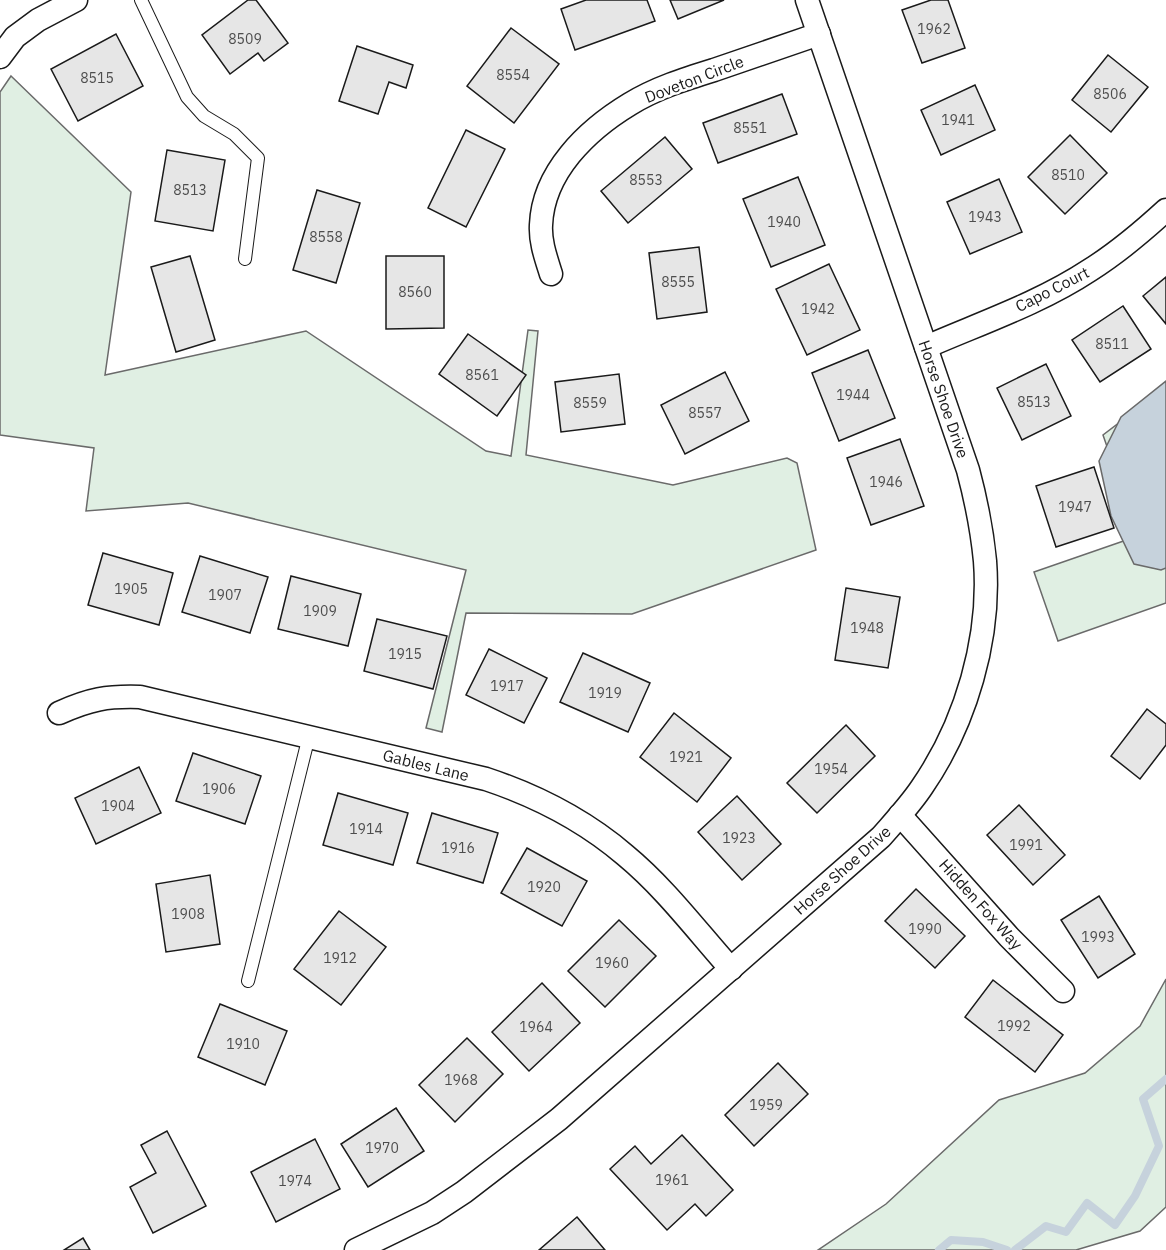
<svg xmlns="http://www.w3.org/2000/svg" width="1166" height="1250" font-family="'IBM Plex Sans',sans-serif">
	<rect width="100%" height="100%" fill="#fff"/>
	<g fill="#e0efe3" stroke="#6a6a6a" stroke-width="1.5">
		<path d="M11 76 131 192 105 375 306 331 486 451 511 456 528 330 538 331 526 455 673 485 787 458 797 463 816 550 632 614 466 613 442 732 426 728 466 570 188 503 86 511 94 448 0 435V92Z"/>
		<path d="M1166 387V603L1058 641 1034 572 1138 536 1103 435Z"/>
		<path d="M1166 979V1207L1140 1231 1076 1250H818L886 1204 999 1100 1085 1073 1140 1026Z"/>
	</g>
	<path fill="#c6d2dc" stroke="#6a6a6a" stroke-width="1.5" d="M1166 381V568L1161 570 1134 564 1111 516 1099 461 1121 417Z"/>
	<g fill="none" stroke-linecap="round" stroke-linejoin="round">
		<g stroke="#c6d2dc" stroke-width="8">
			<path d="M939 1250 951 1240 983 1242 1007 1250"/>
			<path d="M1015 1250 1046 1226 1066 1232 1087 1203 1115 1225 1135 1196 1159 1146 1143 1099 1166 1079"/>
		</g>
	</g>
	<g fill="#e6e6e6" stroke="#1a1a1a" stroke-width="1.5">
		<path d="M248 0H256L288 43 264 61 258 53 230 74 202 35Z"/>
		<path d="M586 0H647L655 21 575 50 561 9Z"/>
		<path d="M670 0H724L678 19Z"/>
		<path d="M931 0H948L965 48 922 63 902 10Z"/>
		<path d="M511 28 559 64 514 123 467 86Z"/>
		<path d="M116 34 143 86 78 121 51 69Z"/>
		<path d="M357 46 413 65 406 88 389 82 378 114 339 101Z"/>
		<path d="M1108 55 1148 87 1111 132 1072 100Z"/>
		<path d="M975 85 995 130 941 155 921 110Z"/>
		<path d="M782 94 797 134 718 163 703 123Z"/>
		<path d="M466 130 505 149 466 227 428 208Z"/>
		<path d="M1070 135 1107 173 1065 214 1028 177Z"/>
		<path d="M665 137 692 169 628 223 601 191Z"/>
		<path d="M167 150 225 160 213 231 155 221Z"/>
		<path d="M798 177 825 245 771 267 743 199Z"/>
		<path d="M999 179 1022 232 970 254 947 202Z"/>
		<path d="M317 190 360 203 336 283 293 270Z"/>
		<path d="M699 247 707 312 657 319 649 253Z"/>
		<path d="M190 256 215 340 176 352 151 267Z"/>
		<path d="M386 256H444V328L386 329Z"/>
		<path d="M829 264 860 330 807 355 776 289Z"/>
		<path d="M1166 277V324L1143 296Z"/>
		<path d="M1123 306 1151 349 1100 382 1072 340Z"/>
		<path d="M468 334 526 375 497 416 439 374Z"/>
		<path d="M868 350 895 418 839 441 812 373Z"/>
		<path d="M1046 364 1071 416 1022 440 997 388Z"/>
		<path d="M725 372 749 421 685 454 661 405Z"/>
		<path d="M619 374 625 424 561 432 555 382Z"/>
		<path d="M900 439 924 506 871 525 847 458Z"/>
		<path d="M1094 467 1114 528 1056 547 1036 486Z"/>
		<path d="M103 553 173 573 159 625 88 605Z"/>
		<path d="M200 556 268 577 250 633 182 612Z"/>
		<path d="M291 576 361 594 348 646 278 629Z"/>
		<path d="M846 588 900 597 888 668 835 660Z"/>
		<path d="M377 619 447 636 433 689 364 671Z"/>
		<path d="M489 649 547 678 524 723 466 695Z"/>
		<path d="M583 653 650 683 628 732 560 702Z"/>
		<path d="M1147 709 1166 724V745L1140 779 1111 756Z"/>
		<path d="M674 713 731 758 697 802 640 757Z"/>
		<path d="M846 725 875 756 817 813 787 783Z"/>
		<path d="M193 753 261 776 245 824 176 801Z"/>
		<path d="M139 767 161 813 96 844 75 798Z"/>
		<path d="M338 793 408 813 393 865 323 845Z"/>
		<path d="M737 796 781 844 742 880 698 832Z"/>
		<path d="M1019 805 1065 855 1033 885 987 835Z"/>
		<path d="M432 813 498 833 483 883 417 863Z"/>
		<path d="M527 848 587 881 562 926 501 893Z"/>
		<path d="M210 875 220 944 166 952 156 884Z"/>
		<path d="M916 889 965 936 935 968 885 921Z"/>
		<path d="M1099 896 1135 954 1098 978 1061 920Z"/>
		<path d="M339 911 386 947 341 1005 294 969Z"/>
		<path d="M619 920 656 956 605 1007 568 971Z"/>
		<path d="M993 980 1063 1035 1035 1072 965 1017Z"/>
		<path d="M542 983 580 1023 529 1071 492 1032Z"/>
		<path d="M220 1004 287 1031 265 1085 198 1057Z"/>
		<path d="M467 1038 503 1074 455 1122 419 1085Z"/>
		<path d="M778 1063 808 1094 754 1146 725 1115Z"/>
		<path d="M396 1108 424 1151 368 1187 341 1144Z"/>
		<path d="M167 1131 206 1206 153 1233 130 1187 156 1173 141 1145Z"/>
		<path d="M682 1135 733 1190 706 1216 695 1204 667 1230 610 1169 635 1146 651 1164Z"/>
		<path d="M315 1139 340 1189 276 1222 251 1172Z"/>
		<path d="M577 1217 605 1250H539Z"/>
		<path d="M83 1238 90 1250H64Z"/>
	</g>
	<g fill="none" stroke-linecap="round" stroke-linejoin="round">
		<defs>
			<g id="lane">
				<path d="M141 0 187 97 204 116 234 134 258 158 245 259"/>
				<path d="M248 981 309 736"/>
			</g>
			<g id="street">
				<path d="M0 57 15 37 38 20 76 0"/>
				<path d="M551 274C546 258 540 242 541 225 543 172 587 130 630 104 656 88 685 79 714 70 749 58 784 46 819 34"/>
				<path d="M926 347C981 323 1040 303 1090 270 1117 253 1142 232 1166 210"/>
				<path d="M59 713C90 699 107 696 140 697L486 779C537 796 584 820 625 855 665 888 697 931 731 969"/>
				<path d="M900 815 1009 937 1063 991"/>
				<path d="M356 1250 432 1213 464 1192 559 1119 881 837C895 821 910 805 922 787 966 723 991 638 985 561 982 530 976 500 968 470L807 0"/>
			</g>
		</defs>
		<use href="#lane" stroke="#1a1a1a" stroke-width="14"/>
		<use href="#street" stroke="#1a1a1a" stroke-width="25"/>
		<use href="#lane" stroke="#fff" stroke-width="12"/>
		<use href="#street" stroke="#fff" stroke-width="22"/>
	</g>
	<g text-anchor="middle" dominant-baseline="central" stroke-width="4.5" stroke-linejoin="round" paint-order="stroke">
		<g font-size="14" fill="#4d4d4d">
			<text x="934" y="29">1962</text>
			<text x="245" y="39">8509</text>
			<text x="513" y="75">8554</text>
			<text x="97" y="78">8515</text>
			<text x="1110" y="94">8506</text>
			<text x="958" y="120">1941</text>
			<text x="750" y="128">8551</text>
			<text x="1068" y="175">8510</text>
			<text x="646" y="180">8553</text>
			<text x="190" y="190">8513</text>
			<text x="985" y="217">1943</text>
			<text x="784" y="222">1940</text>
			<text x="326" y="237">8558</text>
			<text x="678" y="282">8555</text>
			<text x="415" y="292">8560</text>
			<text x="818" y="309">1942</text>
			<text x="1112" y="344">8511</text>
			<text x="482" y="375">8561</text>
			<text x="853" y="395">1944</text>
			<text x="1034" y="402">8513</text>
			<text x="590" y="403">8559</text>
			<text x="705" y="413">8557</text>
			<text x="886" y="482">1946</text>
			<text x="1075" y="507">1947</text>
			<text x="131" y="589">1905</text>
			<text x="225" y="595">1907</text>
			<text x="320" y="611">1909</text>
			<text x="867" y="628">1948</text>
			<text x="405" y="654">1915</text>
			<text x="507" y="686">1917</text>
			<text x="605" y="693">1919</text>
			<text x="686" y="757">1921</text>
			<text x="831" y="769">1954</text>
			<text x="219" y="789">1906</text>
			<text x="118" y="806">1904</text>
			<text x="366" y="829">1914</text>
			<text x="739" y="838">1923</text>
			<text x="1026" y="845">1991</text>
			<text x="458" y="848">1916</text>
			<text x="544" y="887">1920</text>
			<text x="188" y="914">1908</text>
			<text x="925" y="929">1990</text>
			<text x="1098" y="937">1993</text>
			<text x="340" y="958">1912</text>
			<text x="612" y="963">1960</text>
			<text x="1014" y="1026">1992</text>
			<text x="536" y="1027">1964</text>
			<text x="243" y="1044">1910</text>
			<text x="461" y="1080">1968</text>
			<text x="766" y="1105">1959</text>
			<text x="382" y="1148">1970</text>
			<text x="672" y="1180">1961</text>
			<text x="295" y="1181">1974</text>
		</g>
		<g font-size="16" fill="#1a1a1a" stroke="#fff">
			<text transform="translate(694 79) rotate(-21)">Doveton Circle</text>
			<text transform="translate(1052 289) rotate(-27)">Capo Court</text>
			<text transform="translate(944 399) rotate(71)">Horse Shoe Drive</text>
			<text transform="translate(426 765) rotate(14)">Gables Lane</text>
			<text transform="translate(842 870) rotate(-42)">Horse Shoe Drive</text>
			<text transform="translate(981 904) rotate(48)">Hidden Fox Way</text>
		</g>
	</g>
</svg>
